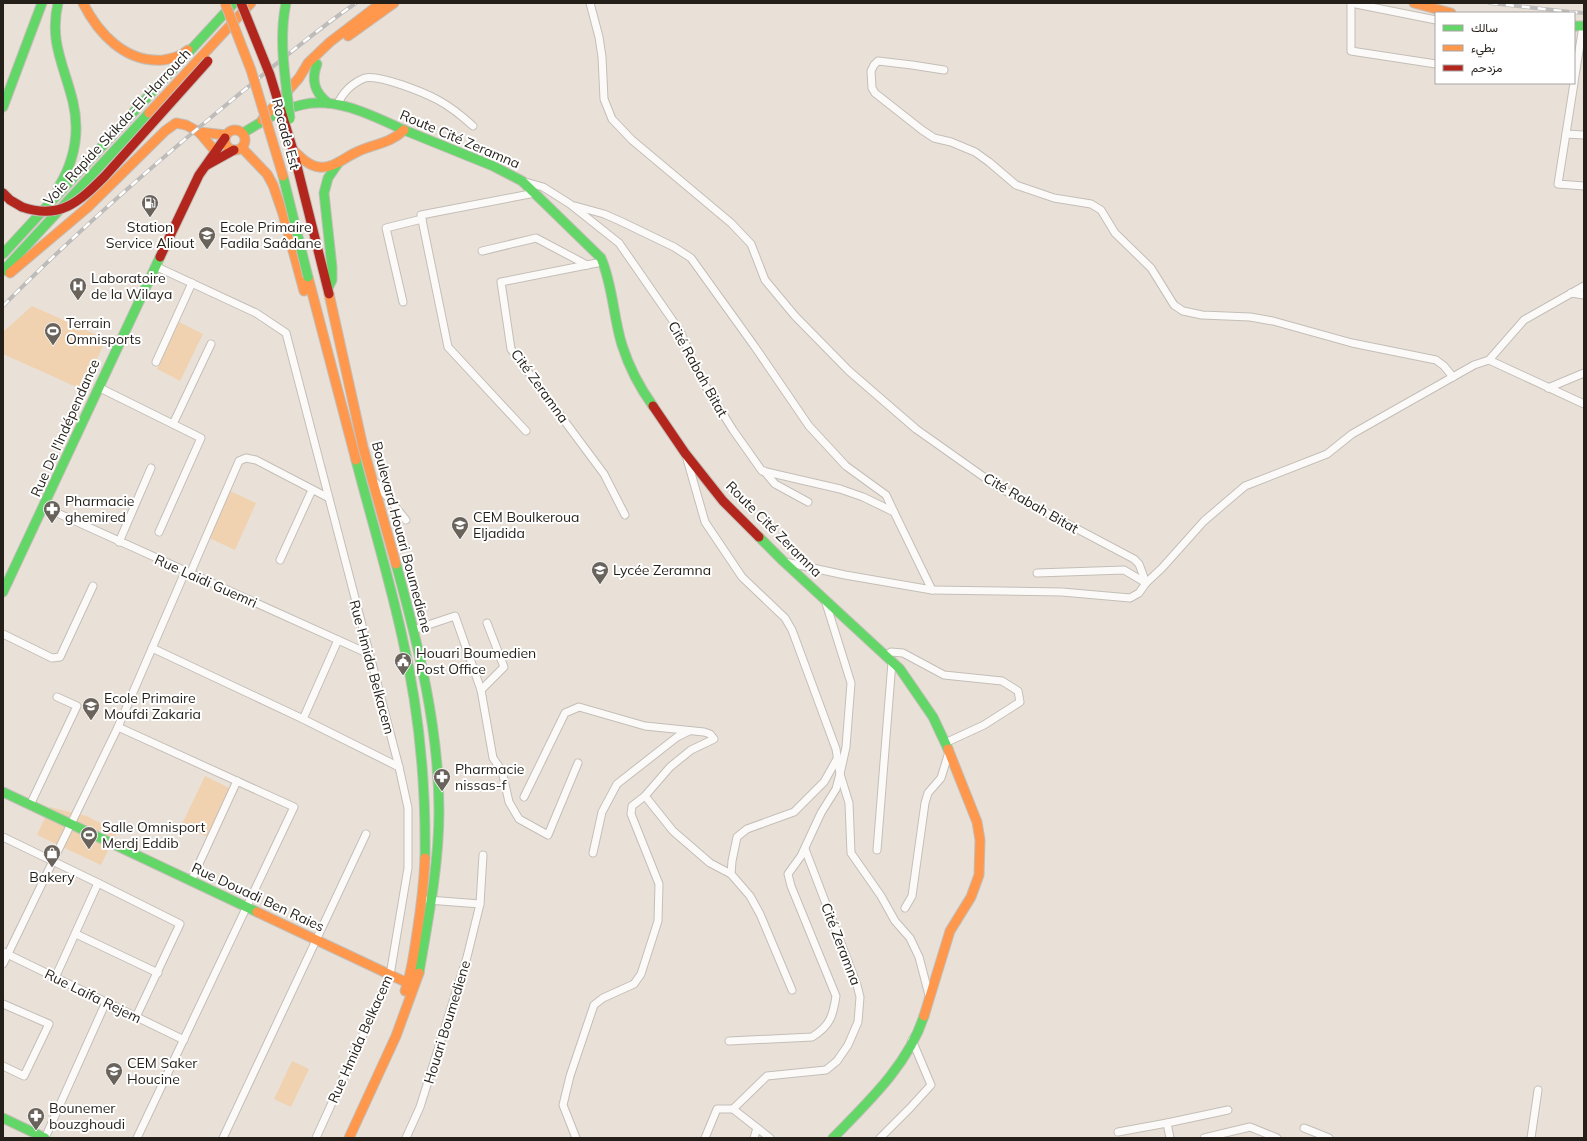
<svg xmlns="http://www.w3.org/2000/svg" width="1587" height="1141" font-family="Mulish,Vazirmatn,sans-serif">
	<rect width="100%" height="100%" fill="#e9e1d8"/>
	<g fill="#f0d2b0">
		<path d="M32 306 106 339 83 390 3 354V332Z"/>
		<path d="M179 322 203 334 180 381 157 369Z"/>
		<path d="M230 491 256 503 235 550 209 538Z"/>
		<path d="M205 776 231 789 207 837 182 824Z"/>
		<path d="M50 807 87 816 117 832 101 865 37 835Z"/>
		<path d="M292 1061 309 1069 291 1107 274 1099Z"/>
	</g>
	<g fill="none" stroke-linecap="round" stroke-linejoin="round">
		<defs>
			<g id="street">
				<path d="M590 3 599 37 602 57 604 99 612 119 632 140 731 223 751 244 765 280 795 316 849 371 916 429 998 487 1134 559 1139 564 1146 583 1139 593 1130 598 1062 592 932 590"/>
				<path d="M1351 3V51L1436 64"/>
				<path d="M1351 3 1436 20"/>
				<path d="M944 70 912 65 878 61 874 65 871 71 872 88 875 93 889 104 922 130 934 138 951 142 975 152 989 162 1016 185 1054 198 1091 204 1101 210 1115 233 1151 268 1174 305 1183 311 1202 315 1250 317 1273 321 1352 343 1436 360 1444 366 1453 377"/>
				<path d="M1574 82 1583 26"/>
				<path d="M1574 83 1558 184 1584 186"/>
				<path d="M337 105C343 92 352 83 365 78 379 74 425 93 438 100 451 107 462 116 473 126"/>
				<path d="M1566 134 1584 135"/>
				<path d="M522 181 543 187 570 204 619 243 680 331 700 377 733 430 762 471 840 489 863 497 894 512 932 590 845 575 785 562"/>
				<path d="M575 206 604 214 620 221 674 247 691 258 755 347 809 426 846 466 886 495 894 512"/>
				<path d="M482 251 536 238 587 265"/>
				<path d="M602 262 501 282 511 349 604 474 625 515"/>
				<path d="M155 266 256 313 286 333 399 767 408 808V868L390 975 316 1138"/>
				<path d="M1584 286 1524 320 1489 360 1584 404"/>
				<path d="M1571 293 1584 295"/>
				<path d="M403 302 386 228 422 219"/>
				<path d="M156 362 192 283"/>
				<path d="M98 387 201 438 159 532"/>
				<path d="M1548 388 1584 373"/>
				<path d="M173 424 211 344"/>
				<path d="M526 431 448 347 421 215 535 193"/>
				<path d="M687 459 705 522 742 577 785 618 792 630 836 749 840 774 836 789 821 813 801 856 788 874 791 886 836 996C833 1016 830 1026 812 1037L729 1041"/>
				<path d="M764 471 775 484 808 502"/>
				<path d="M376 483 406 520"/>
				<path d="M44 507 369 654"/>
				<path d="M119 542 151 468"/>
				<path d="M280 560 312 490"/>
				<path d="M1037 573 1124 570 1146 583 1162 568 1204 521 1245 486 1327 454 1352 434 1474 365 1489 360"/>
				<path d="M190 574 239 461 246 458 256 460 327 497"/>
				<path d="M825 600 851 683 846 747 840 774 849 803 851 853 881 896 895 921 910 938 919 957 929 995"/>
				<path d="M413 630 455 616 481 690 493 758 502 771 509 802 519 819 548 835 578 763"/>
				<path d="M3 634 52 658 60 657 93 586"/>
				<path d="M338 640 303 719 399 767"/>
				<path d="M152 648 303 719"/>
				<path d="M886 656 891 652 903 653 944 675 1002 681 1018 691 1020 702 984 725 945 743"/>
				<path d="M481 690 504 667 487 623"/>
				<path d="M118 727 294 807 137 1138"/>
				<path d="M524 797 565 713 579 707 645 726 704 732 710 734 714 739 691 750 670 767 645 796 673 831 710 863 731 874"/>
				<path d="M30 805 77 706 57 697"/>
				<path d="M3 837 98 883"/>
				<path d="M877 850 892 662"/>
				<path d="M593 853 602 812 617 784 677 737 689 731"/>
				<path d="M191 881 237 781"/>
				<path d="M428 900 480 904"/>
				<path d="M905 908 912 896 925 803 928 793 941 778 949 752"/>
				<path d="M76 934 158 973"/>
				<path d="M3 952 184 1040"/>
				<path d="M3 964 118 727 185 572"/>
				<path d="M55 978 98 883 180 924 136 1017"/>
				<path d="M792 990 760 914 750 896 731 874 732 861 737 837 747 829 794 812 824 782 837 759"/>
				<path d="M3 1004 49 1024 24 1076 3 1066"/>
				<path d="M1304 1128 1329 1138"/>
				<path d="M1118 1132 1167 1123"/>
				<path d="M45 1138 106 1002"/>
				<path d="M223 1138 366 834"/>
				<path d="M406 1138 420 1107 467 957 480 904 483 855"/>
				<path d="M576 1138 563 1105 570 1076 594 1005 603 998 634 984 641 974 658 921 659 884 631 814 632 806 645 796"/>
				<path d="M705 1138 717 1109H733"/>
				<path d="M754 1138 757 1128"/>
				<path d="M770 1138 733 1109 767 1076 826 1070 837 1061 848 1045 858 1022 860 997 857 985 805 849"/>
				<path d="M880 1138 910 1108 931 1085 912 1040"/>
				<path d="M1170 1138 1167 1123 1228 1110"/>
				<path d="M1204 1138 1250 1127 1277 1138"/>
				<path d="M1531 1138 1538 1090"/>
			</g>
			<g id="fast">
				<path d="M58 3C49 42 64 65 73 102 80 132 74 162 58 188"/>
				<path d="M1574 26H1584"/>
				<path d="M317 64C311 80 314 92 328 103"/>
				<path d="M3 107 42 3"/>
				<path d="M404 130 493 166 522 181 601 258C613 286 613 316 622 345 629 367 640 388 653 406"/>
				<path d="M243 133C261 122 280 110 301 105 336 96 373 116 404 130"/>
				<path d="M3 254 234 3"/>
				<path d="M3 271 149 113"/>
				<path d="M329 286 332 280V267L324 193 328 178 339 162"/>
				<path d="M356 460C371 518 389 577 402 636 419 709 426 783 425 858"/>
				<path d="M759 537 783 561 900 669 933 717 948 749"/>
				<path d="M396 564C418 644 439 727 439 811 439 865 428 920 419 973"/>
				<path d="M3 592 160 257"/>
				<path d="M3 792 257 912"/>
				<path d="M3 1118 45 1138"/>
				<path d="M833 1138C868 1102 908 1065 924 1016"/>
			</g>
			<g id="slow">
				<path d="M83 3C98 33 125 63 163 60 172 59 181 56 188 50"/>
				<path d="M1414 3 1451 13"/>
				<path d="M348 36 394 3"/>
				<path d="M149 113 251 3"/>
				<path d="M262 120 299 78 308 63 330 42 381 3"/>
				<circle cx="235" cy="140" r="10"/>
				<path d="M199 132 215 151"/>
				<path d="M242 148 267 174 273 185 283 214 304 291"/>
				<path d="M293 150C300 157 309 166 319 167 334 169 346 156 359 151 375 144 391 143 404 130"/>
				<path d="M10 273 88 207 165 131 176 123 186 125 199 132 226 135"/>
				<path d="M308 277 356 460"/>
				<path d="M329 294 363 447 396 564"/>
				<path d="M257 912 414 986"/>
				<path d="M405 991C412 972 414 952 417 933 421 908 424 883 425 858"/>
				<path d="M924 1016 950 931 971 897 979 875 980 840 977 822 948 749"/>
				<path d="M349 1138 396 1036 419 973"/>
			</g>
			<g id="jam">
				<path d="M293 150 329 294"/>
				<path d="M207 165 234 150"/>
				<path d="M3 193 10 200 22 207"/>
				<path d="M160 257 199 175 225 138"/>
				<path d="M653 406 685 453 723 501 759 537"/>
			</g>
		</defs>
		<use href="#street" stroke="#c3beb7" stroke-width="9"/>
		<use href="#fast" stroke="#c3beb7" stroke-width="11"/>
		<use href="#slow" stroke="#c3beb7" stroke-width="11"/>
		<use href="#jam" stroke="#c3beb7" stroke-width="11"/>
		<use href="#street" stroke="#fcfaf9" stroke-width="7"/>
		<use href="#fast" stroke="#63d668" stroke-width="9"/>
		<use href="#slow" stroke="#ff974d" stroke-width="9"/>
		<use href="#jam" stroke="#b3261e" stroke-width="9"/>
		<defs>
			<g id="rail">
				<path d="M1490 3 1571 12 1584 13"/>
				<path d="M3 306C75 233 153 165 232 100 273 67 312 33 356 3"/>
			</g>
		</defs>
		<use href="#rail" stroke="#bebcba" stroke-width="4"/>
		<use href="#rail" stroke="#fff" stroke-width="2.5" stroke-dasharray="8" stroke-linecap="butt"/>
		<defs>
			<g id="fast-bridge">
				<path d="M286 3C278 42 286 80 290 119"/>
				<path d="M283 176 308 277"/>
			</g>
			<path id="slow-bridge" d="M225 3 251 70 283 176"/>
			<g id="jam-bridge">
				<path d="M241 3 270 75 293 150"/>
				<path d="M22 207C60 220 79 202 105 176L208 61"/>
			</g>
		</defs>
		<use href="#fast-bridge" stroke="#c3bfba" stroke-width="11" stroke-linecap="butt"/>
		<use href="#slow-bridge" stroke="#c3bfba" stroke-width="11" stroke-linecap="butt"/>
		<use href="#jam-bridge" stroke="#c3bfba" stroke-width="11" stroke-linecap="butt"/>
		<use href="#fast-bridge" stroke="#63d668" stroke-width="9"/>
		<use href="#slow-bridge" stroke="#ff974d" stroke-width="9"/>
		<use href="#jam-bridge" stroke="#b3261e" stroke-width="9"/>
	</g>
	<defs>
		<symbol id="fuel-pin" viewBox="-11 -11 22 30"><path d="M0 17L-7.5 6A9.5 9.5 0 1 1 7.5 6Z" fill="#69635c" stroke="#fff"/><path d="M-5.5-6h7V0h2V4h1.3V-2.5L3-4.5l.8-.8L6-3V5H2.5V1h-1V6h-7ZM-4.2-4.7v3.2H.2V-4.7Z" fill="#fff"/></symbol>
		<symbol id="school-pin" viewBox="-11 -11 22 30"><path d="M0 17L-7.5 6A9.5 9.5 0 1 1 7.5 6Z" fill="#69635c" stroke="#fff"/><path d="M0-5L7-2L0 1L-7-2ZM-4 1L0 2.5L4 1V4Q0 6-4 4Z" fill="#fff"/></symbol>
		<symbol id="hospital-pin" viewBox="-11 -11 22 30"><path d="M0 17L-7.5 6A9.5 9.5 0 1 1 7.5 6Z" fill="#69635c" stroke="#fff"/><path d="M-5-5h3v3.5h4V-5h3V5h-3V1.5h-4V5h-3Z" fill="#fff"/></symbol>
		<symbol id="stadium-pin" viewBox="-11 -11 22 30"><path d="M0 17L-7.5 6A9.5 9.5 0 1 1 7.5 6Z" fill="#69635c" stroke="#fff"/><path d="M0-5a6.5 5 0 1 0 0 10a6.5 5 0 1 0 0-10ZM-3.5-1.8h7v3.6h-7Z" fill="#fff"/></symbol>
		<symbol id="pharmacy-pin" viewBox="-11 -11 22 30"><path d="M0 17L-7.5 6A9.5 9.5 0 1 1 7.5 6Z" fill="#69635c" stroke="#fff"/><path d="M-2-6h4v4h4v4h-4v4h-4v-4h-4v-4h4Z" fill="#fff"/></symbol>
		<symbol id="civic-pin" viewBox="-11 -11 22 30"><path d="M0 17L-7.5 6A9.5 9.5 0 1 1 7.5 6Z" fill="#69635c" stroke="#fff"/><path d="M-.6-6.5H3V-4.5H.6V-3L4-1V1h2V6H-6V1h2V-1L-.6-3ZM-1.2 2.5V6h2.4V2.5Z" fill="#fff"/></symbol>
		<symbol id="shop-pin" viewBox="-11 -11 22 30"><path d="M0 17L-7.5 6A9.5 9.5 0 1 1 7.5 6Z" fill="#69635c" stroke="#fff"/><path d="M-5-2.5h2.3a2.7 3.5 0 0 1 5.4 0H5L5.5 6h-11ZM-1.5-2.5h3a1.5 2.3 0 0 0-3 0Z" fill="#fff"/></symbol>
	</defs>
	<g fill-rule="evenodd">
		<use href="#fuel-pin" x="140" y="193" width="20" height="27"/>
		<use href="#school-pin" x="197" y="225" width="20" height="27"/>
		<use href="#hospital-pin" x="68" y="276" width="20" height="27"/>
		<use href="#stadium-pin" x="43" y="321" width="20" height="27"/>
		<use href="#pharmacy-pin" x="42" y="499" width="20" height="27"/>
		<use href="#school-pin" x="450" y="515" width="20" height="27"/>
		<use href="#school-pin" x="590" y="560" width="20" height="27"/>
		<use href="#civic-pin" x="393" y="651" width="20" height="27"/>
		<use href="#school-pin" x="81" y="696" width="20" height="27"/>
		<use href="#pharmacy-pin" x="432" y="767" width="20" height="27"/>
		<use href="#stadium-pin" x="79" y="825" width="20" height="27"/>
		<use href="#shop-pin" x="42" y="843" width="20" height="27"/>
		<use href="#school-pin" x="104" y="1061" width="20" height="27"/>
		<use href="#pharmacy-pin" x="26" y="1106" width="20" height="27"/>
	</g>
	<g text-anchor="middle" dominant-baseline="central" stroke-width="4" stroke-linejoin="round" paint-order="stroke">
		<g font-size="14" fill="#241f19" stroke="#fff">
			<text transform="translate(117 127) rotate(-47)">Voie Rapide Skikda-El-Harrouch</text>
			<text transform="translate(286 134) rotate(75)">Rocade Est</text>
			<text transform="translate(460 139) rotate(23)">Route Cité Zeramna</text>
			<text transform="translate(698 369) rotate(61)">Cité Rabah Bitat</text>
			<text transform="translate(540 386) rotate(54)">Cité Zeramna</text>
			<text transform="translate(65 428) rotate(-66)">Rue De l'Indépendance</text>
			<text transform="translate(1031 503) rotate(30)">Cité Rabah Bitat</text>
			<text transform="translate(774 529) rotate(45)">Route Cité Zeramna</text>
			<text transform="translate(402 537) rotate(75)">Boulevard Houari Boumediene</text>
			<text transform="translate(206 581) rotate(24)">Rue Laidi Guemri</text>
			<text transform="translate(372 667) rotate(75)">Rue Hmida Belkacem</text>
			<text transform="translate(258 897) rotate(25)">Rue Douadi Ben Raies</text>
			<text transform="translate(841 944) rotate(69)">Cité Zeramna</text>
			<text transform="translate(93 996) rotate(26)">Rue Laifa Rejem</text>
			<text transform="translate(447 1022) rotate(-73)">Houari Boumediene</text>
			<text transform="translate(360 1039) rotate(-66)">Rue Hmida Belkacem</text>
		</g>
		<g font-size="14" fill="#241f19" stroke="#fff" text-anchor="start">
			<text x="150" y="227" text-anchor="middle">Station<tspan x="150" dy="16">Service Aliout</tspan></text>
			<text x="220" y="227">Ecole Primaire<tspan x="220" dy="16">Fadila Saâdane</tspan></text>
			<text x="91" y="278">Laboratoire<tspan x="91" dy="16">de la Wilaya</tspan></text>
			<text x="66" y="323">Terrain<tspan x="66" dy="16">Omnisports</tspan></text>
			<text x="65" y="501">Pharmacie<tspan x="65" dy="16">ghemired</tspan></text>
			<text x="473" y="517">CEM Boulkeroua<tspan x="473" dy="16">Eljadida</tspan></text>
			<text x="613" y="570">Lycée Zeramna</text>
			<text x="416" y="653">Houari Boumedien<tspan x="416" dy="16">Post Office</tspan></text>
			<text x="104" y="698">Ecole Primaire<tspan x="104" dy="16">Moufdi Zakaria</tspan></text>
			<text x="455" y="769">Pharmacie<tspan x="455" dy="16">nissas-f</tspan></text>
			<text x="102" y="827">Salle Omnisport<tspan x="102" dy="16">Merdj Eddib</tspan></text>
			<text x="52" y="877" text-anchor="middle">Bakery</text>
			<text x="127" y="1063">CEM Saker<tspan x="127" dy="16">Houcine</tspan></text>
			<text x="49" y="1108">Bounemer<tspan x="49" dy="16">bouzghoudi</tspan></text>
		</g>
	</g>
	<rect width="1587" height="1141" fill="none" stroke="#241f19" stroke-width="8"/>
	<rect x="1435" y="12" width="140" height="72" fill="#ffffff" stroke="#a7a5a3"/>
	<rect x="1443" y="25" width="20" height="6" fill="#63d668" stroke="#a7a5a3"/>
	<text x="1471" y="32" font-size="12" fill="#241f19">سالك</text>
	<rect x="1443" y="45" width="20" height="6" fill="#ff974d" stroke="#a7a5a3"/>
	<text x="1471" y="52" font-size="12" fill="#241f19">بطيء</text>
	<rect x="1443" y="65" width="20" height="6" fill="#b3261e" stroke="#a7a5a3"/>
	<text x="1471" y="72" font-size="12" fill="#241f19">مزدحم</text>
</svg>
